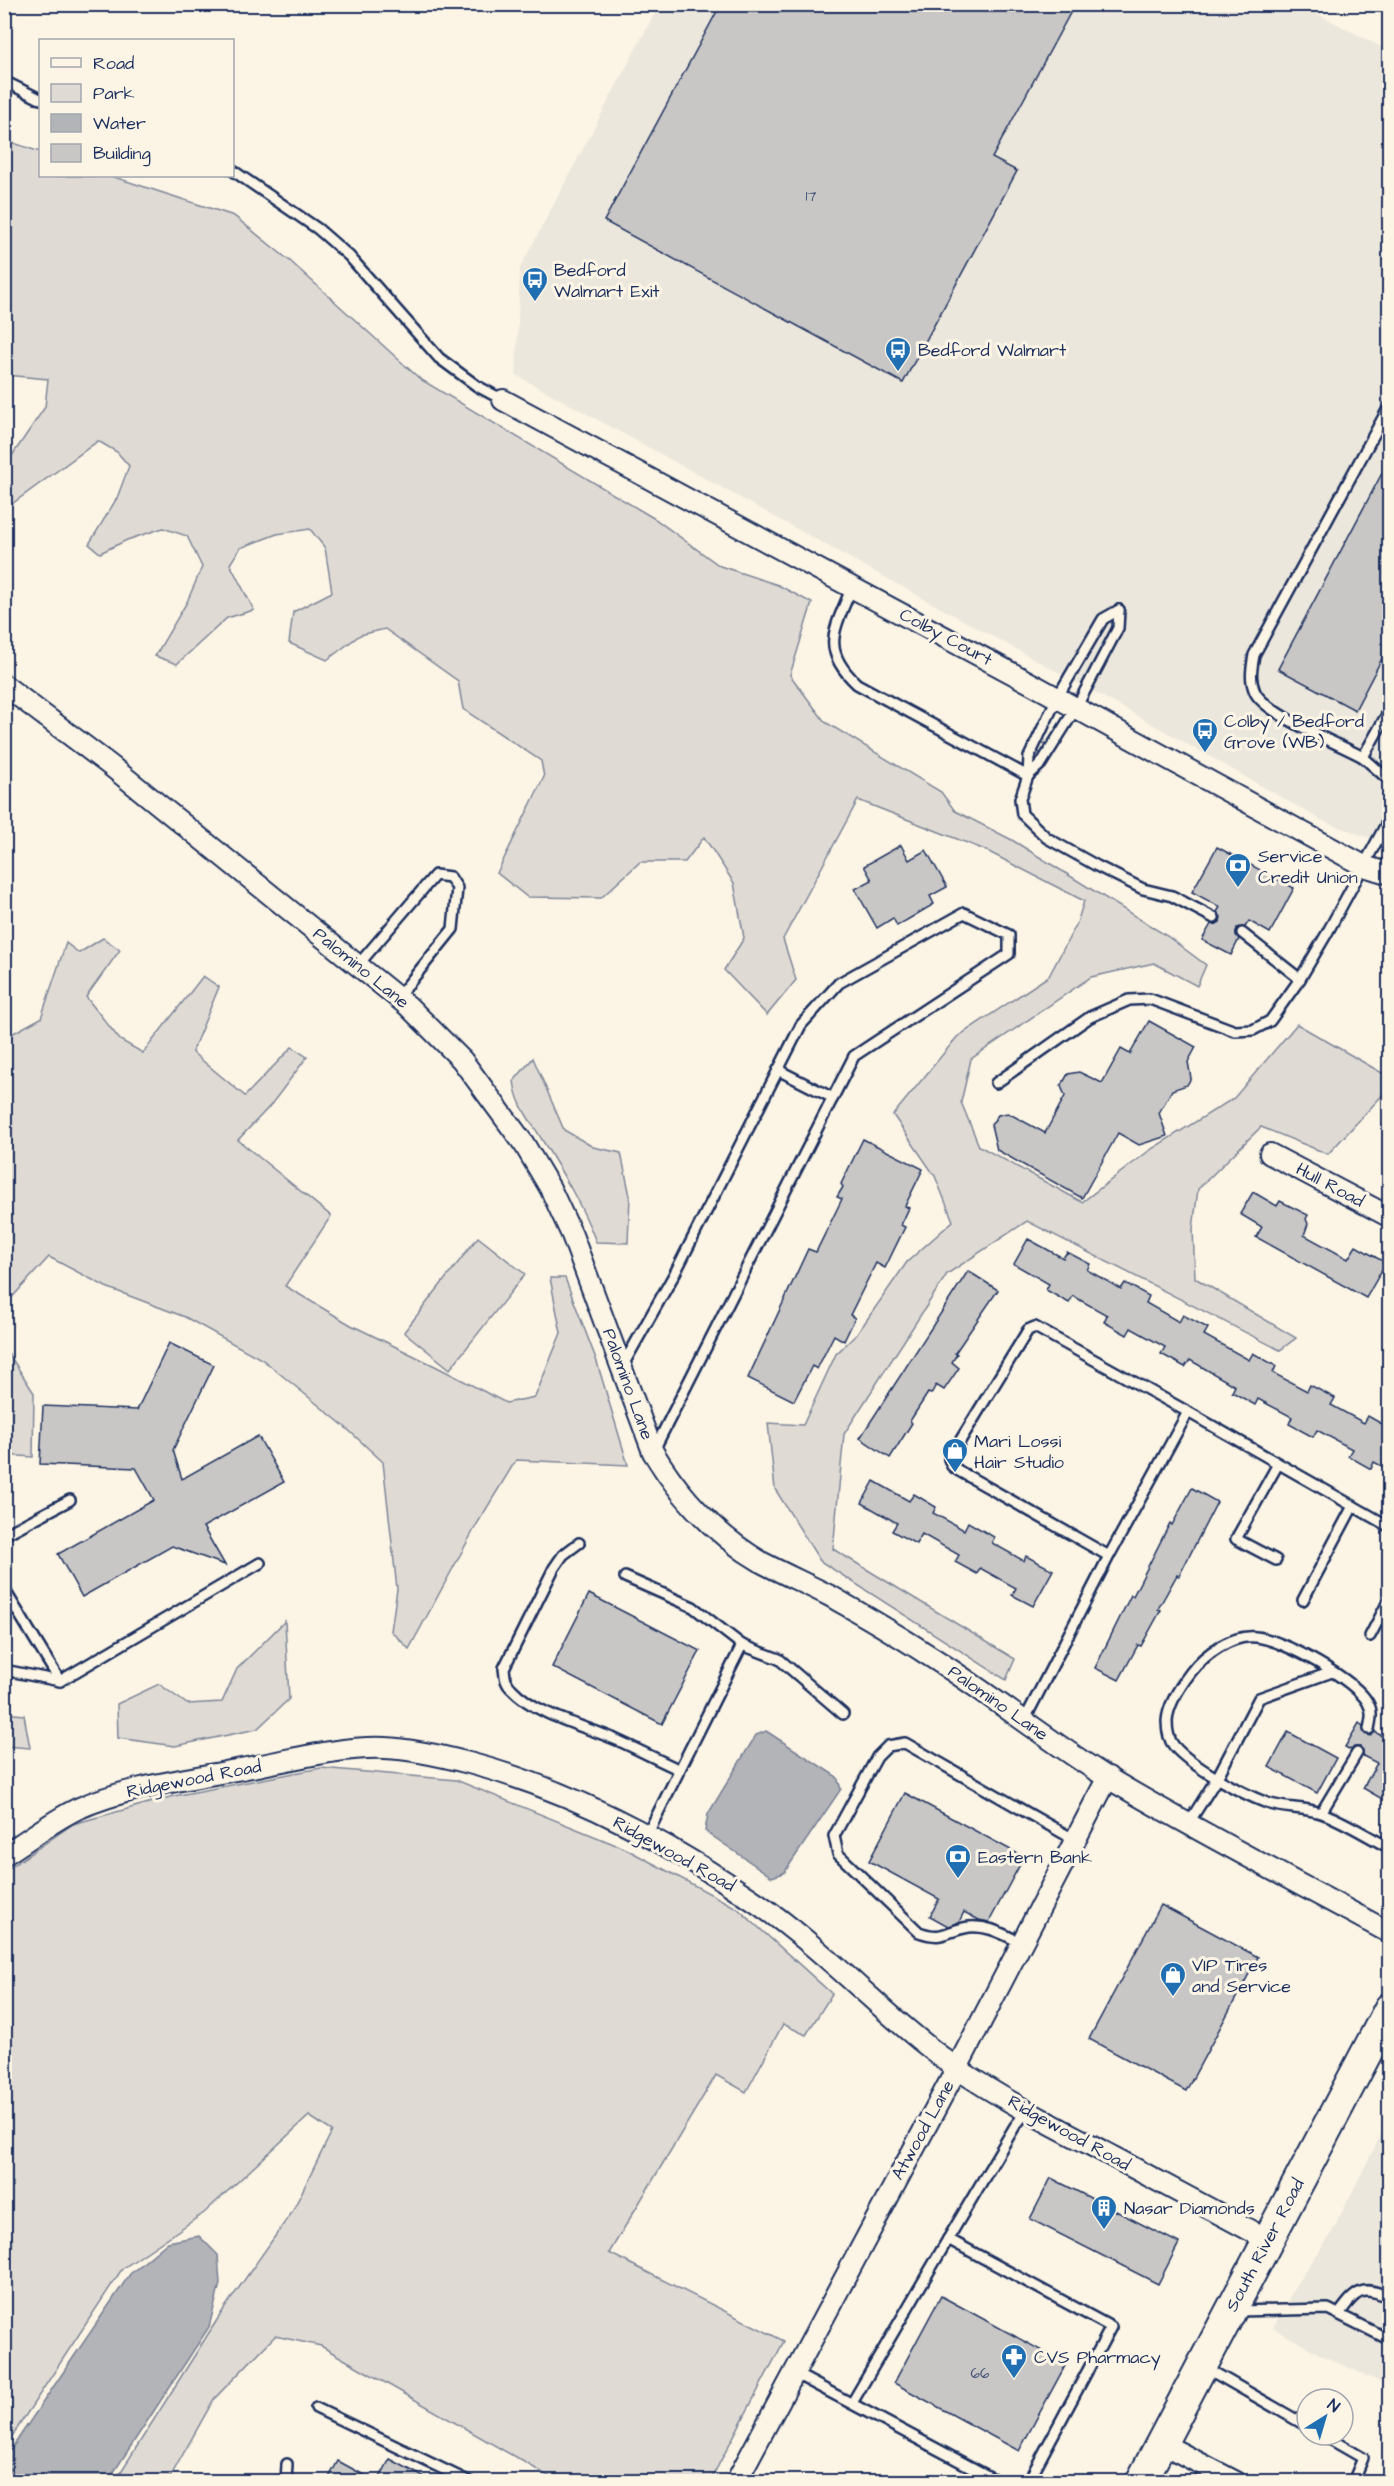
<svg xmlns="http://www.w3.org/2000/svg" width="1394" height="2486" font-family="'Architects Daughter',sans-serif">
	<rect width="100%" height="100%" fill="#fcf5e5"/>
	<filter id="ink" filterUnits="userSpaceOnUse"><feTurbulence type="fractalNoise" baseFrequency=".0167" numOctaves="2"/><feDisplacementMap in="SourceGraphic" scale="12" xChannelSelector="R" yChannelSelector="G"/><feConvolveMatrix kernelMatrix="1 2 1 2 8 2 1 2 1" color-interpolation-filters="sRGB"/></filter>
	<g filter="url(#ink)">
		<g fill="#ece7dc">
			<path d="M659 5H1301L1389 51V845L1325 822 1136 715 516 375 520 268Z"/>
			<path d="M1389 2119V2386L1325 2357 1273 2328 1297 2283 1330 2236Z"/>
		</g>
		<g fill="#dfdbd4" stroke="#7d8599" stroke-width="1.5">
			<path d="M5 140 40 152V176H111L234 216 290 261 420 379 655 519 720 566 778 585 812 603 790 675 825 722 941 792 955 811 1012 840 1167 936 1206 965 1197 986 1154 963 1091 977 971 1059 961 1102 979 1146 1082 1202 1150 1150 1234 1098 1297 1024 1389 1077V1088L1328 1154 1261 1127 1198 1189 1193 1229 1195 1278 1296 1338 1280 1350 1027 1221 947 1274 844 1434 833 1549 1015 1659 1006 1680 820 1561 775 1489 768 1423 803 1425 836 1354 857 1334 907 1262 953 1221 935 1176 893 1115 957 1037 1049 976 1077 923 1084 901 985 850 858 800 783 939 796 980 767 1015 724 970 744 938 734 883 704 837 685 862H640L601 898 527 897 497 873 544 777 541 761 463 709 458 681 385 629 360 635 327 660 289 643 293 612 332 592 325 548 310 529 277 534 240 548 230 564 254 610 227 618 177 664 155 656 187 602 202 567 187 536 163 528 127 540 100 553 89 544 117 498 129 466 117 452 98 441 5 509V466L45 407 48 379 5 375Z"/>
			<path d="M103 938 120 950 86 997 120 1040 143 1053 203 976 219 987 192 1052 245 1096 292 1047 307 1057 270 1106 238 1140 331 1216 285 1286 351 1325 437 1367 506 1403 535 1397 561 1333 550 1278H565L596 1359 628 1465 516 1460 477 1524 409 1649 391 1631 397 1589 383 1462 344 1426 263 1360 185 1317 106 1287 49 1257 5 1305V1042L6 1037 41 1018 66 943 79 953Z"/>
			<path d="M533 1058 564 1130 593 1147 621 1153 630 1196 628 1243 596 1242C583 1207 563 1174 544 1143 531 1120 517 1107 514 1081Z"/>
			<path d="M478 1237 525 1274 450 1369 404 1332Z"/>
			<path d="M5 1348 34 1393 33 1457 5 1455Z"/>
			<path d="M285 1621 289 1699 257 1729 175 1746 118 1738 117 1704 159 1684 187 1704 222 1702 237 1669Z"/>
			<path d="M4 1713 24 1715 30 1748 5 1746Z"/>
			<path d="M321 1768 456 1780 626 1849 737 1908 832 1994 806 2035 783 2024 746 2092 716 2075 609 2253 784 2341 710 2481H557L321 2346 275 2336 214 2399 168 2481H115L224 2309 292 2212 332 2131 309 2116 204 2213 122 2269 5 2447V1871L73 1824 174 1796Z"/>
		</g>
		<g fill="#b2b4b8" stroke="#767f94" stroke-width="1.5">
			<path d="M766 1731 837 1777 841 1789 784 1873 772 1877 705 1831 708 1814 756 1735Z"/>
			<path d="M199 2236 218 2255 220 2284 209 2327 108 2481H5V2458L130 2274 168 2242Z"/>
		</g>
		<g fill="#c8c7c6" stroke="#1b2f5e" stroke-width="1.5">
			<path d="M721 4H1075L992 158 1017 171 903 383 604 221Z"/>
			<path d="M1389 460V645L1355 710 1278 669Z"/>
			<path d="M901 845 909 860 926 850 947 887 930 896 934 904 897 926 893 918 877 928 855 889 872 880 864 866Z"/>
			<path d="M1217 847 1294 888 1270 933 1249 921 1245 927 1237 928 1236 935 1239 939 1231 955 1202 940 1211 924 1215 925 1220 922 1221 917 1217 912 1220 907 1192 892Z"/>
			<path d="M1149 1021 1196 1047 1188 1062 1191 1078 1187 1085 1172 1090 1159 1113 1167 1136 1139 1145 1118 1133 1082 1198 997 1150 991 1125 998 1115 1008 1113 1045 1133 1065 1096 1061 1086 1068 1074 1079 1072 1102 1083 1121 1049 1130 1054Z"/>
			<path d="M863 1139 923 1169 905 1206 909 1208 901 1225 905 1227 885 1268 876 1263 850 1315 855 1318 844 1341 834 1335 817 1369 812 1366 794 1401 748 1378 808 1249 816 1252 842 1199 837 1197 843 1187 841 1184Z"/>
			<path d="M1253 1192 1277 1206 1280 1201 1308 1215 1306 1219 1308 1224 1304 1235 1348 1259 1356 1246 1386 1263 1366 1298 1256 1237 1262 1227 1240 1214Z"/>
			<path d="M1028 1239 1063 1258 1067 1252 1090 1264 1087 1270 1121 1289 1125 1283 1149 1296 1146 1303 1179 1322 1183 1315 1208 1328 1204 1335 1249 1360 1253 1353 1276 1366 1273 1373 1307 1391 1310 1385 1335 1398 1331 1405 1364 1423 1368 1416 1389 1428V1470L1374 1462 1371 1469 1348 1456 1352 1449 1317 1430 1313 1437 1289 1424 1292 1417 1258 1399 1255 1405 1232 1392 1235 1386 1190 1360 1185 1367 1161 1354 1165 1347 1131 1328 1127 1335 1104 1322 1107 1315 1073 1296 1069 1303 1046 1290 1049 1284 1014 1264Z"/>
			<path d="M968 1271 998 1290 955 1353 957 1354 952 1362 959 1368 944 1390 936 1385 931 1394 928 1393 910 1421 912 1423 890 1458 860 1438Z"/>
			<path d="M169 1343 214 1365 173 1450 182 1479 258 1436 284 1482 203 1527 225 1565 172 1546 82 1597 58 1554 154 1500 136 1468 40 1464 43 1406 137 1410Z"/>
			<path d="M874 1481 909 1501 914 1494 936 1507 933 1513 964 1530 968 1522 994 1537 992 1543 1024 1561 1026 1556 1053 1570 1033 1606 1012 1595 1016 1588 980 1568 977 1574 955 1562 959 1555 922 1534 916 1544 892 1531 897 1523 862 1503Z"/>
			<path d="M1192 1488 1217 1502 1179 1576 1177 1575 1158 1609 1161 1610 1141 1646 1138 1645 1119 1680 1095 1668 1131 1595 1133 1596 1170 1523 1172 1525Z"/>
			<path d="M589 1594 700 1651 662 1724 552 1667Z"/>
			<path d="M1359 1723 1363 1726 1365 1734 1371 1736 1375 1732 1389 1740V1803L1363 1788 1377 1763 1363 1756V1750L1360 1747H1354L1351 1750 1345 1747Z"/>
			<path d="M1288 1732 1336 1758 1317 1793 1269 1767Z"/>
			<path d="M905 1793 1024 1857 989 1922 979 1920 964 1912 959 1922 948 1926 930 1916 939 1899 869 1861Z"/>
			<path d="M1161 1905 1258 1957 1186 2091 1089 2039Z"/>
			<path d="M1051 2178 1179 2243 1158 2284 1030 2219Z"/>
			<path d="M941 2296 1066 2364 1019 2451 894 2383Z"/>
			<path d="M390 2459 431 2481H378Z"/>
			<path d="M338 2461 375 2481H327Z"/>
		</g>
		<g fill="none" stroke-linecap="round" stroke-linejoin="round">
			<defs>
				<g id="service">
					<path d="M4 81 40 99"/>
					<path d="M232 170 318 229 349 256 439 358 477 386 503 400"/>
					<path d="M1390 405 1254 655C1252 667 1249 679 1255 692 1265 714 1339 744 1363 757L1390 709"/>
					<path d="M852 587C835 629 819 649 857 684L1028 776"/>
					<path d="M1119 610 1103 619 1057 698 1029 757 1028 776 1020 799 1022 814 1047 838 1097 866 1143 889 1172 896 1214 918"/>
					<path d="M1363 757 1390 781"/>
					<path d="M1028 776 1041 764 1076 708 1118 628 1119 610"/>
					<path d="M1242 933 1300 979"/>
					<path d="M358 965 435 875 450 877 457 888 453 929 398 997"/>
					<path d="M778 1070 833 1098"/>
					<path d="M996 1083 1090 1017 1129 1000 1150 999 1235 1031 1253 1030 1270 1021 1300 979 1326 935 1390 817"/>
					<path d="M623 1365 675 1273 801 1025 839 983 964 913 1009 935V954L854 1056 654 1450"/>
					<path d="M1188 1412 1390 1527"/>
					<path d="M4 1535 70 1500"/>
					<path d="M579 1543 563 1555 554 1568 504 1668C505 1677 505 1683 512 1689 537 1716 586 1726 619 1741 639 1750 658 1760 678 1769"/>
					<path d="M1276 1560 1236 1539 1278 1464"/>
					<path d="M625 1577 693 1607 742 1645 647 1835"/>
					<path d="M4 1589 60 1681"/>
					<path d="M1303 1600 1353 1506"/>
					<path d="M1370 1636 1390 1598"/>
					<path d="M742 1645 779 1659 843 1714"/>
					<path d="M4 1670 60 1681 260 1563"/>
					<path d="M1024 1721 1109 1556 1188 1412 1035 1327 1028 1330 949 1459 952 1466 959 1471 1109 1556"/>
					<path d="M1369 1729C1371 1719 1373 1712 1368 1703 1356 1680 1282 1639 1256 1637 1232 1634 1205 1654 1191 1672 1181 1685 1168 1705 1167 1721 1167 1730 1168 1739 1174 1746 1192 1767 1241 1793 1267 1803 1284 1809 1303 1807 1321 1813 1341 1819 1370 1838 1390 1848"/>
					<path d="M1321 1813 1357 1753"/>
					<path d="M1188 1824 1217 1778 1259 1698 1332 1672"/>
					<path d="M1022 1943C1004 1935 989 1925 969 1927 946 1930 945 1941 919 1932L838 1854 834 1836 877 1757 888 1746 905 1743 1075 1840"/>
					<path d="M1027 2111 1015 2126 948 2239 1111 2327 1028 2482"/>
					<path d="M1237 2311 1328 2309 1390 2340"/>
					<path d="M1339 2314C1356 2291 1362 2284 1390 2298"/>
					<path d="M1206 2368 1307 2426"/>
					<path d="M794 2373 999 2482"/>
					<path d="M852 2403 948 2239"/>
					<path d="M316 2408 470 2482"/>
					<path d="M1323 2435 1363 2458 1353 2482"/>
					<path d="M286 2482 287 2464"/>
				</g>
				<g id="minor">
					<path d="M503 400 1032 684 1364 866 1390 874"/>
					<path d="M4 685 111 766 408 1006 462 1060 524 1144 550 1188 572 1235 653 1452C680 1497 717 1536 763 1563 786 1575 809 1585 832 1597 863 1615 895 1633 925 1653 988 1692 1045 1739 1108 1778 1200 1833 1295 1881 1390 1933"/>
					<path d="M1270 1154 1390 1217"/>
					<path d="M4 1855C28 1840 52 1821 77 1809 126 1787 184 1780 236 1770 282 1762 339 1746 385 1748 413 1749 442 1756 469 1763 571 1790 670 1843 757 1903 828 1952 885 2017 955 2067 998 2097 1045 2121 1091 2145 1150 2177 1209 2208 1268 2240"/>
					<path d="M1161 2443 1236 2482"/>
					<path d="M736 2482 957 2068 1108 1777"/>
				</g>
				<path id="primary" d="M1141 2482 1390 2008"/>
			</defs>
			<use href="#service" stroke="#1b2f5e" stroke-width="14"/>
			<use href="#minor" stroke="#1b2f5e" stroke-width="24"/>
			<use href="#primary" stroke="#1b2f5e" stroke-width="34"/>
			<use href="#service" stroke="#fcf5e5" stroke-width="9"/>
			<use href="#minor" stroke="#fcf5e5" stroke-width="20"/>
			<use href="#primary" stroke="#fcf5e5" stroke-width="30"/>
		</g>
	</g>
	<defs>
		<symbol id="bus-pin" viewBox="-11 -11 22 30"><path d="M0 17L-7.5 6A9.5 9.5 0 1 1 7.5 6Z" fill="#1f6fb2" stroke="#fcf5e5"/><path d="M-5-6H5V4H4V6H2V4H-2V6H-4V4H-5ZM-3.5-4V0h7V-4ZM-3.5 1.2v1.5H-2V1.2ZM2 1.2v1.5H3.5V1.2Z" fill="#fff"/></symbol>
		<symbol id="bank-pin" viewBox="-11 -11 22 30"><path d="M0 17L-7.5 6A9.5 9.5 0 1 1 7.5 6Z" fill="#1f6fb2" stroke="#fcf5e5"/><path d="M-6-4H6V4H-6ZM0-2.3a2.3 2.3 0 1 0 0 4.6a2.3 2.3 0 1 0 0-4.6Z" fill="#fff"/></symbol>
		<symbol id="shop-pin" viewBox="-11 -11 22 30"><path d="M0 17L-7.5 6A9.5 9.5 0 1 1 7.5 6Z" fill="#1f6fb2" stroke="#fcf5e5"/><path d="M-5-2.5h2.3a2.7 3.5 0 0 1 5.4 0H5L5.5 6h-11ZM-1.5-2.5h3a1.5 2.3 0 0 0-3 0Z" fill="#fff"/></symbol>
		<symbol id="building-pin" viewBox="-11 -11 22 30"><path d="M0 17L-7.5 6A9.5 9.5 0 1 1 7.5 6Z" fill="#1f6fb2" stroke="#fcf5e5"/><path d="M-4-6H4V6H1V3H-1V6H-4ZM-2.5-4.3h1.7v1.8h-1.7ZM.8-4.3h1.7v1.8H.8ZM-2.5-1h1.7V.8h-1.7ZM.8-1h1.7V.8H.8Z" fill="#fff"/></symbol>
		<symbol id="pharmacy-pin" viewBox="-11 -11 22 30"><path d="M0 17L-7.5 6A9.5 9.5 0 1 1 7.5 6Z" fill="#1f6fb2" stroke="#fcf5e5"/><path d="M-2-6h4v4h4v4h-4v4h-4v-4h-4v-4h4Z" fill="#fff"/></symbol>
	</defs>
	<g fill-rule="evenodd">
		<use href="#bus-pin" x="520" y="265" width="30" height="40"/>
		<use href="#bus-pin" x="883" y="335" width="30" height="40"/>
		<use href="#bus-pin" x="1190" y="716" width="30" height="40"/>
		<use href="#bank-pin" x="1223" y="851" width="30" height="40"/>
		<use href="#shop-pin" x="940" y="1436" width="30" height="40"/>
		<use href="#bank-pin" x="943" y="1842" width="30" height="40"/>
		<use href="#shop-pin" x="1158" y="1960" width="30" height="40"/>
		<use href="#building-pin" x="1089" y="2193" width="30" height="40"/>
		<use href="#pharmacy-pin" x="999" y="2342" width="30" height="40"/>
	</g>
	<g text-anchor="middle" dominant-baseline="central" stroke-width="6" stroke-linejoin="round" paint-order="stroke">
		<g font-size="15" fill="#465578">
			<text x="811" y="196">17</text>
			<text x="980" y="2373">66</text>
		</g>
		<g font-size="18" fill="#1b2f5e" stroke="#fcf5e5" text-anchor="start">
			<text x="554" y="270">Bedford<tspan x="554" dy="21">Walmart Exit</tspan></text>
			<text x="918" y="350">Bedford Walmart</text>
			<text x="1224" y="721">Colby / Bedford<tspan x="1224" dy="21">Grove (WB)</tspan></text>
			<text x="1258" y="856">Service<tspan x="1258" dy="21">Credit Union</tspan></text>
			<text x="974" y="1441">Mari Lossi<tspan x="974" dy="21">Hair Studio</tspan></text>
			<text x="978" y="1857">Eastern Bank</text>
			<text x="1192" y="1965">VIP Tires<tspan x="1192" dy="21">and Service</tspan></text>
			<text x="1124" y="2208">Nasar Diamonds</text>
			<text x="1034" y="2357">CVS Pharmacy</text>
		</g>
		<g font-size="18" fill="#1b2f5e" stroke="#fcf5e5">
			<text transform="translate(946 637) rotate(28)">Colby Court</text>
			<text transform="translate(361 968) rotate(39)">Palomino Lane</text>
			<text transform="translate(1330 1185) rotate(28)">Hull Road</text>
			<text transform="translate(628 1384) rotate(70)">Palomino Lane</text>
			<text transform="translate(998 1703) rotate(35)">Palomino Lane</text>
			<text transform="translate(194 1779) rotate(-11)">Ridgewood Road</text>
			<text transform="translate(674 1854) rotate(29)">Ridgewood Road</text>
			<text transform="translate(923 2130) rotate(-61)">Atwood Lane</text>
			<text transform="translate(1069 2133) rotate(29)">Ridgewood Road</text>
			<text transform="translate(1265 2245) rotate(-62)">South River Road</text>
		</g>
	</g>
	<rect width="1394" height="2486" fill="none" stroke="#fcf5e5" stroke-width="24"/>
	<rect x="12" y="12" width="1370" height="2462" fill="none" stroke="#1b2f5e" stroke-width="2" filter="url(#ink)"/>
	<rect x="39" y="39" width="195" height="138" fill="#fcf5e5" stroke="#a2a6af" stroke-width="1.5"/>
	<rect x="51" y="58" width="30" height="9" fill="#fcf5e5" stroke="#a2a6af" stroke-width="1.5"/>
	<text x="93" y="69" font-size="18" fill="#1b2f5e">Road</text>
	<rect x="51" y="84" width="30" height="18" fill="#dfdbd4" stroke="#a2a6af" stroke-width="1.5"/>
	<text x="93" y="99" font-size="18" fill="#1b2f5e">Park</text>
	<rect x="51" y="114" width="30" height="18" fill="#b2b4b8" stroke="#a2a6af" stroke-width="1.5"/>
	<text x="93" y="129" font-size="18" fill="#1b2f5e">Water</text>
	<rect x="51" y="144" width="30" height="18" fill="#c8c7c6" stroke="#a2a6af" stroke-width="1.5"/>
	<text x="93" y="159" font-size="18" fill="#1b2f5e">Building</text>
	<g transform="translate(1325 2417) rotate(37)"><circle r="28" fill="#fcf5e5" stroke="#a2a6af" stroke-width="1.5"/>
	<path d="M0-4.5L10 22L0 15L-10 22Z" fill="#1f6fb2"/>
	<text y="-9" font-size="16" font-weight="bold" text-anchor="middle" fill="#1b2f5e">N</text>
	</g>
</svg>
